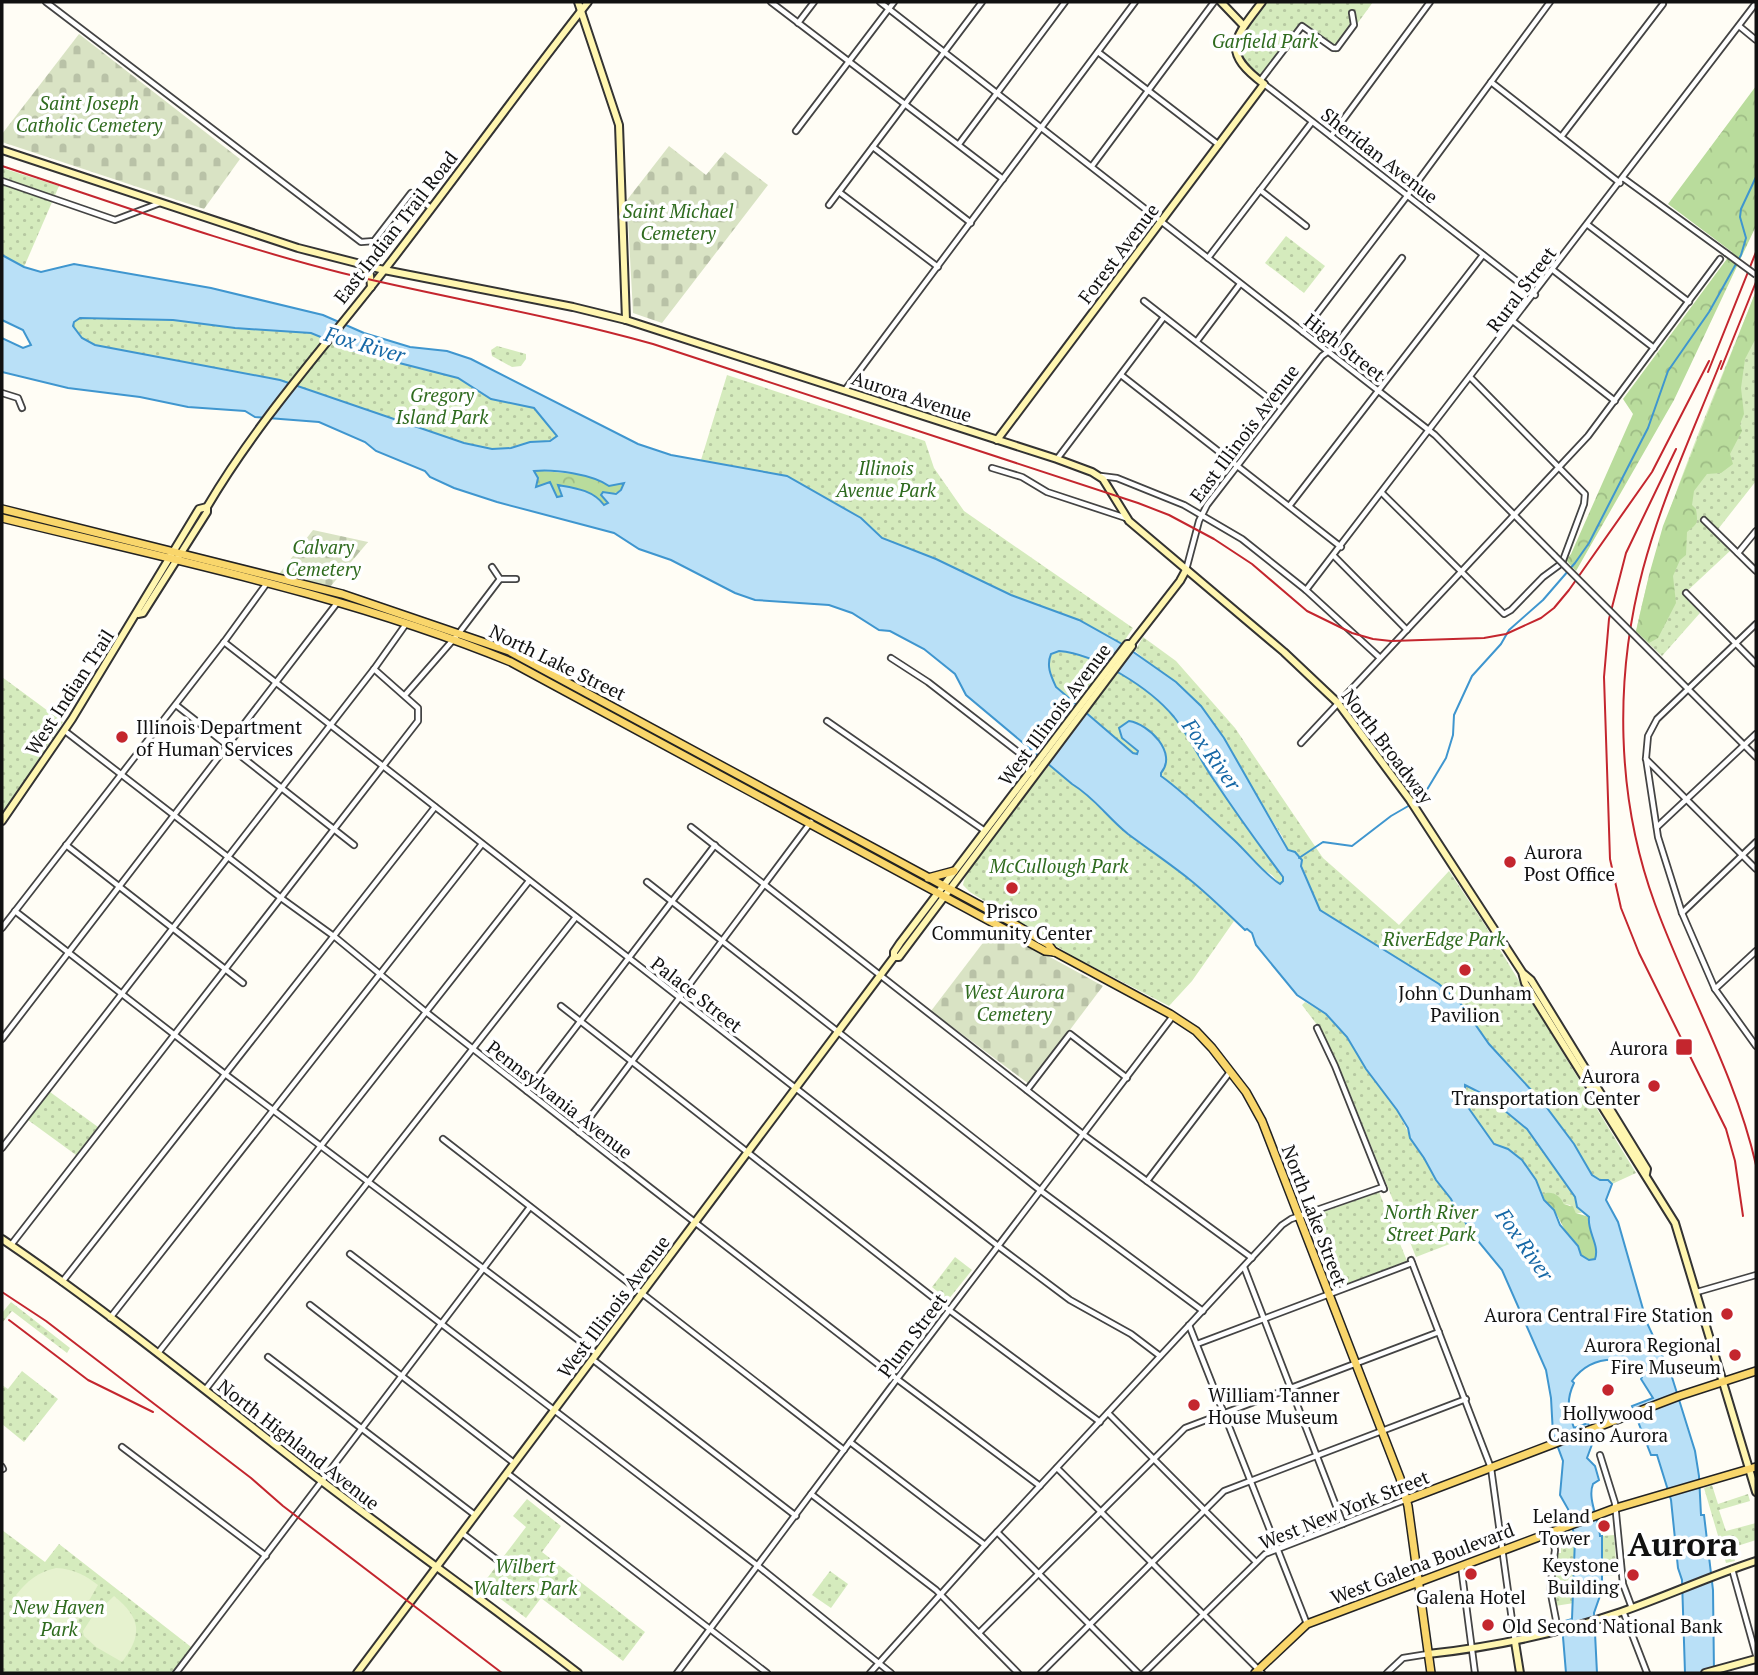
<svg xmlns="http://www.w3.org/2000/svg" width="1758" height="1675" font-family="'PT Serif',serif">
	<defs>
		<pattern id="grass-dots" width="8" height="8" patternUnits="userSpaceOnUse" patternTransform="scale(1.75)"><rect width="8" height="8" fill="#d5ebbd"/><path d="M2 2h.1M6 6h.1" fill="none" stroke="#b6c8a1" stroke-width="1.8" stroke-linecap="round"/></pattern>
		<pattern id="forest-crowns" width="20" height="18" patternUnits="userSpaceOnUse" patternTransform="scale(1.75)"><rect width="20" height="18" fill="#b9dc9c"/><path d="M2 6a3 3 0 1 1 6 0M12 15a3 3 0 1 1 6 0" fill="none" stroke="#9ebc85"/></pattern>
		<pattern id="cemetery-stones" width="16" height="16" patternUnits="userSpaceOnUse" patternTransform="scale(1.75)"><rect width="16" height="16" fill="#d9e3c4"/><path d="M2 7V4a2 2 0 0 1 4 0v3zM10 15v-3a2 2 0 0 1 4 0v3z" fill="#b9c2a7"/></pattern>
	</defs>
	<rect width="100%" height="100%" fill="#fffdf5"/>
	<g fill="url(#grass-dots)">
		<path d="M1266 2H1373L1336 53 1303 29 1264 81C1223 49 1239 36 1266 2Z"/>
		<path d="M2 168 59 186 24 267 2 255Z"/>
		<path d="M1286 236 1325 266 1304 293 1265 263Z"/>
		<path d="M1756 291V481L1715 533 1731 550 1684 594 1700 613 1662 656 1636 632C1660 513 1712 403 1756 291Z"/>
		<path d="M80 318 173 320 235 328 311 333 360 353 458 378 491 399 534 408 558 437 550 441 530 442 511 448 492 449 464 443 280 380 95 345 82 338 73 326 74 322Z"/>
		<path d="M497 346 526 354V359L521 366 512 367 492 356 491 350Z"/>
		<path d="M727 375 925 441 934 468 964 511 1133 628 1122 644 1078 620 1011 595 936 559 882 538 861 518 787 476 701 460Z"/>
		<path d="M1143 637 1176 661 1235 728 1323 858 1399 925 1449 871 1483 922 1636 1173 1612 1184 1592 1175 1574 1144 1544 1104 1489 1044 1461 1004 1439 984 1320 911 1301 863 1293 852 1288 850 1282 836 1201 706 1135 651Z"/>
		<path d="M1059 651C1096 654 1150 688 1174 717 1189 736 1200 760 1214 781 1236 813 1259 845 1283 877V881L1280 884 1272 875 1257 866 1255 861 1234 840 1162 776 1161 772 1122 735 1124 741 1138 751V754L1133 753 1056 687C1051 675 1046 666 1051 654Z"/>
		<path d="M2 677 63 722 2 815Z"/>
		<path d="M1050 764 1091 796 1102 811 1191 880 1221 906 1234 921 1192 981 1169 1006 1074 957 970 892 963 885C967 860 1032 787 1050 764Z"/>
		<path d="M1305 1002 1326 1014 1347 1037 1366 1069 1397 1110 1414 1144 1424 1158 1436 1180 1451 1199 1457 1211 1461 1212 1473 1235 1416 1257 1336 1059 1318 1026 1302 1005Z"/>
		<path d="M1465 1085 1487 1096 1524 1125 1575 1196 1577 1207 1582 1213H1576L1570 1205 1564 1204C1560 1196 1553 1191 1543 1195L1522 1160 1508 1149 1494 1144 1465 1103Z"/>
		<path d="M50 1092 98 1127 76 1155 28 1120Z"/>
		<path d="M1379 1192 1407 1261 1333 1289 1307 1218Z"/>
		<path d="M955 1257 972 1270 948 1300 932 1287Z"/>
		<path d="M11 1302 70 1348 67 1353 12 1311 2 1323V1313Z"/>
		<path d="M22 1371 58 1399 24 1442 2 1424V1385L8 1389Z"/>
		<path d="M1712 1485 1718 1504 1748 1494 1750 1501 1719 1510 1726 1531 1756 1523V1540L1731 1548 1735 1561 1726 1563 1704 1488Z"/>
		<path d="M527 1499 561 1526 542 1552 645 1632 623 1661 541 1598 526 1618 482 1585 526 1527 513 1516Z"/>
		<path d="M2 1530 45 1562 59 1544 195 1650 177 1673H2Z"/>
		<path d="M1573 1530 1575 1543 1574 1603 1555 1606 1553 1584 1558 1553H1561V1544H1557L1555 1537Z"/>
		<path d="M1614 1535 1617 1575 1602 1576V1536Z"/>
		<path d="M830 1571 848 1584 831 1608 812 1595Z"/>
	</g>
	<g fill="url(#forest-crowns)">
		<path d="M1756 86V226L1674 400 1576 571 1566 560 1571 554 1633 414 1623 399 1732 252 1668 204Z"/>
		<path d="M1756 291V338L1745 359 1741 388 1744 414 1740 424 1742 431 1730 454 1733 464 1721 473 1707 474 1694 491 1692 505 1696 509C1698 524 1698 523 1687 532L1686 555 1680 560 1673 576 1676 603 1658 638 1649 643 1636 631 1649 575 1663 526Z"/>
		<path d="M533 470 585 475 625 482C621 492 617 494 607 493L608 503 604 505C589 494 578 488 559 485L562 497H557L550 482 536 487Z"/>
		<path d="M1546 1193C1555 1192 1560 1196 1564 1204L1573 1207 1576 1213 1589 1217C1590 1230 1599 1247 1595 1259L1589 1260 1580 1255 1578 1246 1568 1236 1557 1215 1543 1198V1195Z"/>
	</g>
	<g fill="url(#cemetery-stones)">
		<path d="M79 34 240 159 204 209 2 142V134Z"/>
		<path d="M669 146 706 175 725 152 768 185 662 323 633 313 627 200Z"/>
		<path d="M313 530 368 542 330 587 279 574Z"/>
		<path d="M995 927 1103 986 1029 1084 931 1011Z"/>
	</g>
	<g fill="#e6f2cf">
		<path d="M56 1568C74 1569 85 1575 98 1585L78 1620 66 1634 60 1635 44 1624 16 1595C27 1581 38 1572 56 1568Z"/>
		<path d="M114 1596C141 1618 143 1634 122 1662L96 1647 84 1636 83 1631 92 1617Z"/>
	</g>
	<path fill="#b9e0f7" stroke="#3f96cf" stroke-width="2" fill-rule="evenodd" d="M2 255 24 267 41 272 74 264 211 288 323 315 364 333 410 347 447 351 471 359 638 444 671 455 787 476 861 518 882 538 936 559 1011 595 1079 620 1122 644 1176 682 1201 706 1224 738 1288 850 1295 852 1302 860 1301 866 1320 910 1439 984 1461 1004 1489 1044 1544 1104 1574 1144 1592 1175 1600 1180H1608L1612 1184 1606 1200 1618 1222 1647 1323 1671 1374 1695 1451 1699 1476 1701 1515H1704L1713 1590 1714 1673H1685L1682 1580 1678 1568 1671 1500 1657 1455H1651L1632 1406 1653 1398 1641 1379 1642 1377 1624 1364 1625 1361C1603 1357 1585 1363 1572 1381L1574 1383C1566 1400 1568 1411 1574 1428L1588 1423 1594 1439 1587 1458 1595 1466 1599 1480 1593 1484C1587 1499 1599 1519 1600 1536H1602V1590L1594 1613 1597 1673H1566L1563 1637 1565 1621 1572 1619 1575 1538 1568 1509 1560 1495 1563 1461 1553 1434 1551 1398 1546 1370 1502 1270 1469 1230 1461 1213 1457 1211 1451 1199 1436 1180 1424 1158 1410 1138 1408 1128 1397 1110 1366 1069 1347 1037 1326 1014 1297 995 1256 945 1252 933 1247 929 1245 930C1227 913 1209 895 1189 879 1169 863 1148 849 1128 834 1106 816 1095 798 1072 784L966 695 955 674 924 649 890 631 879 630 852 613 829 605 755 600 735 593 671 560 639 549 614 533 497 502 454 488 430 477 425 471 376 451 365 442 319 422 255 417 245 411 188 407 140 397 68 388 2 372V338L23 348 31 345 23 330 2 320ZM80 318 173 320 235 328 311 333 360 353 458 378 491 399 534 408 557 436 550 441 530 442 511 448 492 449 464 443 280 380 95 345 82 338 73 326 74 322ZM534 471C554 469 592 474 609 486L624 483 621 490 616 494 603 492 601 495 608 503 604 505C593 490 575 488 558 485L562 496 557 497 550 482 536 487 538 478ZM1059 651C1096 654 1150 688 1174 717 1189 736 1200 760 1214 780 1236 813 1259 845 1283 877V881L1280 884C1263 873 1250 855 1234 840 1211 819 1186 794 1161 776V773C1178 753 1149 724 1129 721L1119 728 1122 738 1138 751 1137 754 1133 753 1056 687C1051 676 1046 666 1051 654ZM1465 1085 1487 1096 1527 1129 1575 1197 1577 1207 1589 1217C1587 1232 1600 1245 1595 1259L1589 1260 1581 1255 1578 1246 1560 1225 1554 1210 1544 1200 1536 1180 1522 1160 1508 1149 1494 1144 1465 1103Z"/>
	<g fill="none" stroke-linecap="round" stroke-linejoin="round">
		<g stroke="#3f96cf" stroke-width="2">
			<path d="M1415 802 1425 793 1446 758 1453 735 1454 715 1472 676 1501 644 1509 630 1543 600 1575 563 1589 543 1648 428 1668 371 1709 312 1741 255 1746 238 1740 217 1741 209 1756 177"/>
			<path d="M1299 858 1323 842 1352 846 1391 816 1410 805"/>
		</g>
		<defs>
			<g id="street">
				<path d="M46 2 361 242 374 241 411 193 431 208"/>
				<path d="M771 2 1003 179"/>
				<path d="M880 2 1435 435 1554 555"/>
				<path d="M798 23 814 2"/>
				<path d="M1739 26 1756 40"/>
				<path d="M1098 52 1219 145"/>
				<path d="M1260 81 1302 26 1333 48H1337L1354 25 1352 13"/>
				<path d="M1491 82 1620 183"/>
				<path d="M1264 84 1535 295"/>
				<path d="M796 131 894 2"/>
				<path d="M1331 136 1430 2"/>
				<path d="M1561 137 1663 4"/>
				<path d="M959 144 1065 2"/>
				<path d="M873 147 971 223"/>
				<path d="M1092 166 1214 2"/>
				<path d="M1623 178 1726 253"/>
				<path d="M2 181 115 220 160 203"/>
				<path d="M1260 190 1306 226"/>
				<path d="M839 192 938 267"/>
				<path d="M829 205 982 2"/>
				<path d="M1588 225 1689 302"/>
				<path d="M1208 258 1312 122"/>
				<path d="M1553 270 1654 348"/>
				<path d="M1144 301 1281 408"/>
				<path d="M1514 322 1615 401"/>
				<path d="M1303 332 1407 196 1550 2"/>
				<path d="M1197 341 1240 284"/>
				<path d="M1121 375 1341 547"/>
				<path d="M845 390 1135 2"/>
				<path d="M2 393 18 398 22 408"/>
				<path d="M1057 459 1164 317"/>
				<path d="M992 468 1022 477 1047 492 1126 518"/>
				<path d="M1101 476 1117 478 1184 505 1242 539 1306 590 1379 657"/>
				<path d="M1382 493 1504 614 1511 610 1543 577 1562 563 1584 504 1585 494 1471 378"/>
				<path d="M1290 505 1483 255"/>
				<path d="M1704 520 1756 571"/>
				<path d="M1738 553 1756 531"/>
				<path d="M1334 556 1407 630"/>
				<path d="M492 567 500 579H516"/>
				<path d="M1186 570 1199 521 1207 505 1322 356 1334 347 1402 258"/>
				<path d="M1306 590 1756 3"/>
				<path d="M1686 593 1756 664"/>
				<path d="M1756 624 1657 719 1648 736 1646 758 1658 837 1682 913 1715 989 1756 1046"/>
				<path d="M224 642 998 1246 1070 1300 1131 1334 1160 1356"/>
				<path d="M891 658 928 682 1022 755 1028 770 1032 773"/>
				<path d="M1665 666 1756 757"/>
				<path d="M405 695 459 633 500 579"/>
				<path d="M176 705 354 845"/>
				<path d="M827 721 985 831"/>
				<path d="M65 731 281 898 335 937 426 1012 652 1189 897 1379 1040 1486"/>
				<path d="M1301 743 1588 436 1720 259"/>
				<path d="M1646 759 1756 869"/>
				<path d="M691 827 1084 1135 1252 1258"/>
				<path d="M1657 827 1756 734"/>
				<path d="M66 845 243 983"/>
				<path d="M647 882 1041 1191 1203 1311"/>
				<path d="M15 911 225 1074 597 1354"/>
				<path d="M1682 913 1756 842"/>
				<path d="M2 928 224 642 267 583"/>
				<path d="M1715 989 1756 951"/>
				<path d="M561 1006 949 1310 1100 1422"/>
				<path d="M1317 1028 1335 1066 1384 1189"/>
				<path d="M2 1039 337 603"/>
				<path d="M1027 1090 1070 1034 1127 1078"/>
				<path d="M527 1091 715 845"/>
				<path d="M579 1132 811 822"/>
				<path d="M443 1139 844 1450"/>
				<path d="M2 1148 374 669 406 624"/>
				<path d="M1147 1181 1230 1072"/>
				<path d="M11 1245 418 721V708L374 669"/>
				<path d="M350 1254 758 1566 891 1673"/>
				<path d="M1411 1260 1491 1468 1515 1642"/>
				<path d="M1244 1267 1343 1524"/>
				<path d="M62 1282 435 807"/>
				<path d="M1697 1292 1756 1275"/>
				<path d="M310 1305 514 1463"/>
				<path d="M110 1318 482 844"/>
				<path d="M1189 1325 1307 1624"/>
				<path d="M1197 1344 1412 1263"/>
				<path d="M158 1353 529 881"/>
				<path d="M268 1357 475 1515"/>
				<path d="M592 1359 796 1516"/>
				<path d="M205 1390 576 917"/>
				<path d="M1108 1413 1256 1562"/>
				<path d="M850 1442 985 1545"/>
				<path d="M122 1447 266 1556"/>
				<path d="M1600 1455 1615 1503 1623 1584 1632 1608"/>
				<path d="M2 1467 3 1469"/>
				<path d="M1057 1468 1262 1673"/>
				<path d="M507 1473 767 1673"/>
				<path d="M811 1494 936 1590 1018 1673"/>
				<path d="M997 1532 1138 1673"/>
				<path d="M1551 1532 1555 1550 1550 1589 1558 1630"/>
				<path d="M462 1533 500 1562"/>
				<path d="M1461 1566 1475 1673"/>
				<path d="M1732 1569 1756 1655"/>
				<path d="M1623 1611 1647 1673"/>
				<path d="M979 1633 1185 1428 1439 1332"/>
				<path d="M176 1673 530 1207"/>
				<path d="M677 1673 897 1379 1173 1016"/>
				<path d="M870 1673 985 1545 1282 1225 1291 1219 1383 1187"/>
				<path d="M1041 1673 1224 1491 1466 1399"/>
				<path d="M1144 1673 1265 1554 1405 1500"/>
				<path d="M1387 1673 1403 1658 1428 1654"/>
			</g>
			<g id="secondary">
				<path d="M578 2 619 125 626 320"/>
				<path d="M1221 2 1243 25"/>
				<path d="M2 150 298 248 384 270 573 307 626 320 1057 459 1092 472 1103 479 1129 521 1284 652 1338 703 1410 800 1522 972 1525 983 1675 1223 1756 1492"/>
				<path d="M362 265 370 275 371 287"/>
				<path d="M997 440 1264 84C1220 51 1234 39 1262 2"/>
				<path d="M138 614 143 613 207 512V507C257 422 322 350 382 273 452 183 518 91 588 2"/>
				<path d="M2 821 72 719 199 509 207 507"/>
				<path d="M894 957H899L1132 646 1131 644"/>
				<path d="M1524 974 1531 980 1647 1169 1646 1174"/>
				<path d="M2 1239C111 1313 214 1398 319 1479 405 1545 493 1607 578 1673"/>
				<path d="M1515 1642 1520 1673"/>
				<path d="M1428 1654C1494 1647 1559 1633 1621 1612 1667 1596 1710 1576 1756 1561"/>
				<path d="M357 1673 894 957V952L900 943 1127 644H1131L1180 581 1186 570"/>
				<path d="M1705 1673 1756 1659"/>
			</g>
			<g id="primary">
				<path d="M2 509 342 594 509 651 1009 921 1048 944 1054 952"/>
				<path d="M2 518C173 560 348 595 511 662L1045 951 1055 952 1170 1014 1196 1031 1212 1048 1246 1092 1262 1121 1400 1478 1408 1506 1431 1673"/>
				<path d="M928 878 954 871"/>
				<path d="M1406 1500 1679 1396 1756 1371"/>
				<path d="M1255 1673 1307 1624 1616 1508 1756 1467"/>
			</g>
		</defs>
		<use href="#street" stroke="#444" stroke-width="8"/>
		<use href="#secondary" stroke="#333" stroke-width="10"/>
		<use href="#primary" stroke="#222" stroke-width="10"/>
		<use href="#street" stroke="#fff" stroke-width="4.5"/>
		<use href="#secondary" stroke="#fff6b0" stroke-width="6"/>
		<use href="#primary" stroke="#f9d66b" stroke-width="7"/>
		<g stroke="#c4262e" stroke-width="2">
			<path d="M2 166C115 203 227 244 342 273 445 298 550 315 653 344L1138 503 1169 515 1214 539 1252 564 1307 611 1352 633 1373 639 1391 641 1484 638 1506 634 1541 618 1554 608 1569 590 1652 472 1709 361"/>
			<path d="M1721 361C1694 429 1662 498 1643 569 1614 678 1616 798 1655 904 1687 992 1735 1073 1756 1165"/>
			<path d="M1721 369 1756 282"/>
			<path d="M1708 372 1756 252"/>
			<path d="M1676 449 1626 553 1609 619 1604 677 1610 859 1621 908 1639 953 1726 1129 1735 1161 1743 1216"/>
			<path d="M2 1292 46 1321 251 1478 283 1506 502 1673"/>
			<path d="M9 1320 88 1380 153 1412"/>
		</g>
		<defs>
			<g id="street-bridge">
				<path d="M1726 253 1756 275"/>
				<path d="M1554 555 1665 666"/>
			</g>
		</defs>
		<use href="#street-bridge" stroke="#444" stroke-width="8" stroke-linecap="butt"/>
		<use href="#street-bridge" stroke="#fff" stroke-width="4.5"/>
	</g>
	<g fill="#c4262e" stroke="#fff" stroke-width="2.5">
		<circle cx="122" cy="737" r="7"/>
		<circle cx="1510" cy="862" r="7"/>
		<circle cx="1012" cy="888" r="7"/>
		<circle cx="1465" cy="970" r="7"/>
		<rect x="1675" y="1038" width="18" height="18" rx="3.5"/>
		<circle cx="1654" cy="1086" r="7"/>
		<circle cx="1727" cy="1314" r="7"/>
		<circle cx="1735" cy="1355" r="7"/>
		<circle cx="1608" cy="1390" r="7"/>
		<circle cx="1194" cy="1405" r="7"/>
		<circle cx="1604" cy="1526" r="7"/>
		<circle cx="1471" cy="1574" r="7"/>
		<circle cx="1633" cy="1575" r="7"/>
		<circle cx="1488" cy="1625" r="7"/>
	</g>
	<g text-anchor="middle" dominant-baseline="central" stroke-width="7" stroke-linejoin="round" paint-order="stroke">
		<g font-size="19" font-style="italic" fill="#2f6b1f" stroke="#fff">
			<text x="1265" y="40">Garfield Park</text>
			<text x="89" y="102">Saint Joseph<tspan x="89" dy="22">Catholic Cemetery</tspan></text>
			<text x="678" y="210">Saint Michael<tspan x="678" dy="22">Cemetery</tspan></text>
			<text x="442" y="394">Gregory<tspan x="442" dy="22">Island Park</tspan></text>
			<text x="886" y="467">Illinois<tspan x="886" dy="22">Avenue Park</tspan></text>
			<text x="323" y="546">Calvary<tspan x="323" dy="22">Cemetery</tspan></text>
			<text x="1059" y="865">McCullough Park</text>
			<text x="1444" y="938">RiverEdge Park</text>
			<text x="1014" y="991">West Aurora<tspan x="1014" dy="22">Cemetery</tspan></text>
			<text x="1431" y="1211">North River<tspan x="1431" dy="22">Street Park</tspan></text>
			<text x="525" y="1565">Wilbert<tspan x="525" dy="22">Walters Park</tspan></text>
			<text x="59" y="1606">New Haven<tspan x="59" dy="22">Park</tspan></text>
		</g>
		<g font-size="19" fill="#111" stroke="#fff">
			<text transform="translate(1380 155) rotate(38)">Sheridan Avenue</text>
			<text transform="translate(395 227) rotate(-52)">East Indian Trail Road</text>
			<text transform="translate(1118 253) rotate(-53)">Forest Avenue</text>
			<text transform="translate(1521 289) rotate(-53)">Rural Street</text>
			<text transform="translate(1345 347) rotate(38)">High Street</text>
			<text transform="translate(912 396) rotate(18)">Aurora Avenue</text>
			<text transform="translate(1244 433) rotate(-53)">East Illinois Avenue</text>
			<text transform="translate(558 662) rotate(26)">North Lake Street</text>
			<text transform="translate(69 692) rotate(-57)">West Indian Trail</text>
			<text transform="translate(1054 714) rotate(-53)">West Illinois Avenue</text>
			<text transform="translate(1388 746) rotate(53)">North Broadway</text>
			<text transform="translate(697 994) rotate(38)">Palace Street</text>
			<text transform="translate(560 1099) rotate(38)">Pennsylvania Avenue</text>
			<text transform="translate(1315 1215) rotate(69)">North Lake Street</text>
			<text transform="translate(613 1306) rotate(-53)">West Illinois Avenue</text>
			<text transform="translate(912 1335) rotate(-53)">Plum Street</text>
			<text transform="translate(299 1444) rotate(38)">North Highland Avenue</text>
			<text transform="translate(1344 1509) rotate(-22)">West New York Street</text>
			<text transform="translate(1422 1563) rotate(-21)">West Galena Boulevard</text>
		</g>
		<g font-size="19" fill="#111" stroke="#fff" text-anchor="end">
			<text x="136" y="726" text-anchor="start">Illinois Department<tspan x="136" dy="22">of Human Services</tspan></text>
			<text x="1524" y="851" text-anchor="start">Aurora<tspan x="1524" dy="22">Post Office</tspan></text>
			<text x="1012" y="910" text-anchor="middle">Prisco<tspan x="1012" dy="22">Community Center</tspan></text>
			<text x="1465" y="992" text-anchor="middle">John C Dunham<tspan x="1465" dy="22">Pavilion</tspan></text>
			<text x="1668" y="1047">Aurora</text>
			<text x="1640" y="1075">Aurora<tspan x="1640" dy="22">Transportation Center</tspan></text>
			<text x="1713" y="1314">Aurora Central Fire Station</text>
			<text x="1721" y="1344">Aurora Regional<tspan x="1721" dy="22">Fire Museum</tspan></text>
			<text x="1208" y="1394" text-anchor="start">William Tanner<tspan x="1208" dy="22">House Museum</tspan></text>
			<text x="1608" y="1412" text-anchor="middle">Hollywood<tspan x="1608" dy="22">Casino Aurora</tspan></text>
			<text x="1590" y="1515">Leland<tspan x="1590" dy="22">Tower</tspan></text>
			<text x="1619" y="1564">Keystone<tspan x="1619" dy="22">Building</tspan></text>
			<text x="1471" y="1596" text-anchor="middle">Galena Hotel</text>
			<text x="1502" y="1625" text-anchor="start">Old Second National Bank</text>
		</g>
		<g font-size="21" font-style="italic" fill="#1768a6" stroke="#fff">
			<text transform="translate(365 344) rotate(16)">Fox River</text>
			<text transform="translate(1212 754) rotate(54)">Fox River</text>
			<text transform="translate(1525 1244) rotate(55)">Fox River</text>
		</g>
		<g font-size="33" font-weight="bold" fill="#111" stroke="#fff">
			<text x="1683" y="1543">Aurora</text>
		</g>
	</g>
	<rect width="1758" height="1675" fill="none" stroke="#111111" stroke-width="7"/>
</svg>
